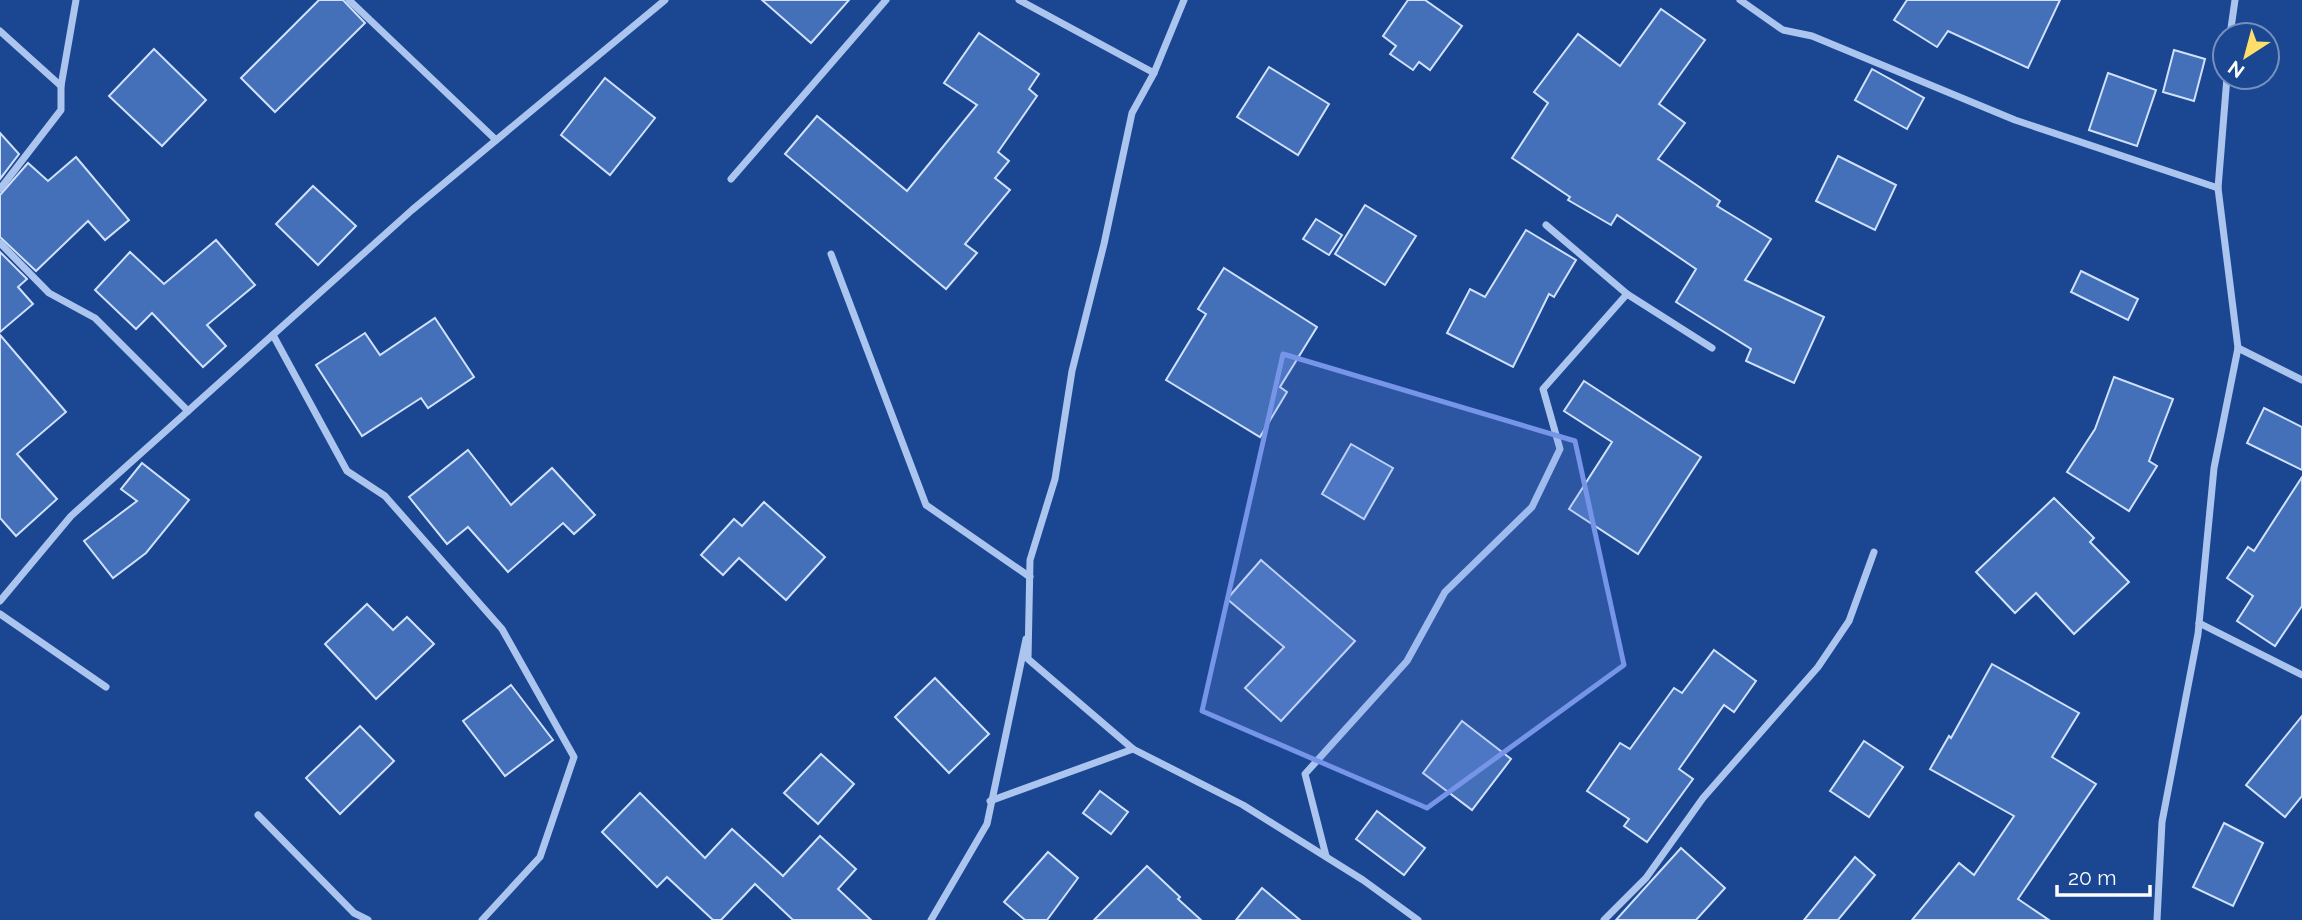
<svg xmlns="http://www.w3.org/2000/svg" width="2302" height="920" font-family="Raleway,sans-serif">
	<rect width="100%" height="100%" fill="#1a4692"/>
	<g fill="#4370b9" stroke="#d1e1fb" stroke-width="2">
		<path d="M319 0H343L365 23 275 112 241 78Z"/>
		<path d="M762 0H849L811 43Z"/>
		<path d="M1408 0H1425L1462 26 1430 70 1419 62 1413 70 1390 54 1396 46 1383 36Z"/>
		<path d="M1907 0H2060L2028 68 1948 31 1937 47 1894 20Z"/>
		<path d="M1661 9 1705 40 1659 104 1685 123 1658 159 1720 201 1717 206 1771 239 1745 280 1824 317 1794 383 1746 361 1751 349 1676 302 1696 269 1617 215 1611 225 1568 200 1570 197 1512 158 1548 103 1534 92 1578 34 1620 66Z"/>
		<path d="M979 33 1039 74 1029 89 1037 96 998 152 1009 161 995 178 1010 190 965 244 977 253 946 289 785 154 817 116 907 191 977 105 944 83Z"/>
		<path d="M154 49 206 100 162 146 109 96Z"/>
		<path d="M2174 50 2205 59 2194 101 2163 92Z"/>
		<path d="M1269 67 1329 104 1298 155 1237 117Z"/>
		<path d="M1872 69 1924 98 1907 129 1855 100Z"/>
		<path d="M2108 73 2156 90 2137 146 2089 130Z"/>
		<path d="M605 78 655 118 610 175 561 135Z"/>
		<path d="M0 133 19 154 0 179Z"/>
		<path d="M1838 156 1896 185 1875 230 1816 201Z"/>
		<path d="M76 157 129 220 105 240 88 221 36 271 0 237V195L28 163 48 181Z"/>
		<path d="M313 186 356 226 318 265 276 224Z"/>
		<path d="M1365 205 1416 236 1385 285 1335 254Z"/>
		<path d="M1316 219 1342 235 1329 255 1303 239Z"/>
		<path d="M1526 230 1576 260 1554 297 1549 294 1513 367 1447 333 1470 289 1485 297Z"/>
		<path d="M216 240 255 285 207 325 226 346 203 367 152 313 136 329 95 290 130 252 164 284Z"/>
		<path d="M0 252 27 279 18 287 33 304 0 332Z"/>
		<path d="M1224 268 1317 327 1280 387 1287 392 1260 437 1166 380 1206 314 1198 309Z"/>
		<path d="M2081 271 2138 299 2128 320 2071 292Z"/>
		<path d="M435 318 474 377 428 408 421 398 362 436 316 365 365 333 380 355Z"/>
		<path d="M0 335 66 412 17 454 57 499 16 536 0 518Z"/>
		<path d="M2114 377 2173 399 2149 461 2157 466 2129 511 2067 472 2095 429Z"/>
		<path d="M1584 381 1701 457 1638 554 1569 509 1612 442 1564 411Z"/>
		<path d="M2264 408 2302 427V470L2247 443Z"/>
		<path d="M1351 444 1393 468 1364 519 1322 494Z"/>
		<path d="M468 450 511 505 552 468 595 515 574 534 563 523 508 572 468 527 447 544 409 497Z"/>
		<path d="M142 463 189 500 146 553 113 578 84 541 137 501 121 489Z"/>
		<path d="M2302 477V606L2275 646 2237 621 2253 596 2227 578 2248 547 2254 551Z"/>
		<path d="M2054 498 2094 538 2090 542 2129 582 2074 634 2036 593 2015 613 1976 572Z"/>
		<path d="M764 502 825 557 786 600 739 558 723 575 701 555 734 519 742 526Z"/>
		<path d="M1261 560 1355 641 1281 721 1245 688 1284 647 1227 599Z"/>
		<path d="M367 604 393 630 407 617 434 644 376 699 325 644Z"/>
		<path d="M1714 650 1756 681 1734 712 1724 705 1679 769 1693 779 1647 842 1624 826 1629 819 1587 791 1620 743 1630 749 1674 688 1682 693Z"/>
		<path d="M1992 664 2079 713 2052 757 2096 784 2018 899 2049 920H1912L1959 863 1974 875 2014 816 1930 769 1949 736 1951 738Z"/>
		<path d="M935 678 989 734 949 773 895 717Z"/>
		<path d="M511 685 553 740 505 776 463 721Z"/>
		<path d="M2302 716V796L2285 817 2246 785Z"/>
		<path d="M1462 721 1511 759 1472 810 1423 773Z"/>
		<path d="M360 726 394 761 340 814 306 778Z"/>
		<path d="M1864 741 1903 767 1869 817 1830 791Z"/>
		<path d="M821 754 854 784 818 824 784 793Z"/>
		<path d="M1100 791 1128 812 1111 834 1083 813Z"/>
		<path d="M640 793 705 858 732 829 783 876 820 836 856 869 838 889 871 920H793L755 884 721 920H713L667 877 657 887 602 832Z"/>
		<path d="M1377 811 1425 848 1404 875 1356 839Z"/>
		<path d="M2224 823 2263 843 2233 906 2193 887Z"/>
		<path d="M1681 848 1725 888 1696 920H1616Z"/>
		<path d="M1048 852 1078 878 1047 920H1025L1004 902Z"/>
		<path d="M1855 857 1875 875 1838 920H1804Z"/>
		<path d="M1147 866 1180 897 1178 899 1201 920H1094Z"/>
		<path d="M1262 888 1300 920H1236Z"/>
	</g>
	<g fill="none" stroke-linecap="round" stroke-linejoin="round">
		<g stroke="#abc5ef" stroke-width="7">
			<path d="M349 0 496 140"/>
			<path d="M1019 0 1154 73"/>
			<path d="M1184 0 1154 73 1132 113 1104 244 1072 371 1055 479 1030 560 1028 659 1133 749 1243 805 1363 880 1418 920"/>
			<path d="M1740 0 1783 30 1812 36 2015 120 2218 188"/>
			<path d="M0 31 61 86V110L0 189"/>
			<path d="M2230 35 2235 0"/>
			<path d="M61 86 76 0"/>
			<path d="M731 179 886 0"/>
			<path d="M0 243 49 293 95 318 188 411"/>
			<path d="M831 254 926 505 1030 577"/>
			<path d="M1627 294 1712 348"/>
			<path d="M273 335 347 471 385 496 502 629 574 757 540 857 482 920"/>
			<path d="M2238 348 2302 380"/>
			<path d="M0 601 71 516 412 210 665 0"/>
			<path d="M0 614 106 687"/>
			<path d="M2199 623 2302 675"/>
			<path d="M990 801 1133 749"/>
			<path d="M258 815 354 913 368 920"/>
			<path d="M1326 856 1305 774 1407 661 1445 592 1532 507 1560 449 1543 389 1627 294 1546 225"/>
			<path d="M931 920 987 824 1026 639"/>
			<path d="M1604 920 1646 878 1703 798 1818 667 1849 621 1874 552"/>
			<path d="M2157 920 2162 822 2198 634 2214 468 2238 348 2218 188 2227 77"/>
		</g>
	</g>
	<path fill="#7795e8" fill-opacity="0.2" stroke="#7795e8" stroke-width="5" stroke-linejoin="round" d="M1283 354 1575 441 1624 665 1427 808 1202 711Z"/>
	<g transform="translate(2246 56) rotate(216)"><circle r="33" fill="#1a4692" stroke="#7690be" stroke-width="2"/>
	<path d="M0-5L12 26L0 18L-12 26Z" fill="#ffde69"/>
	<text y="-10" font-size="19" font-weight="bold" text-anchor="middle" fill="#ffffff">N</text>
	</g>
	<path d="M2057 885v10h93v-10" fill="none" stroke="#ffffff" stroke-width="3.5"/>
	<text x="2068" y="885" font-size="21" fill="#ffffff" stroke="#1a4692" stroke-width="5" paint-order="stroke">20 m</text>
</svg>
